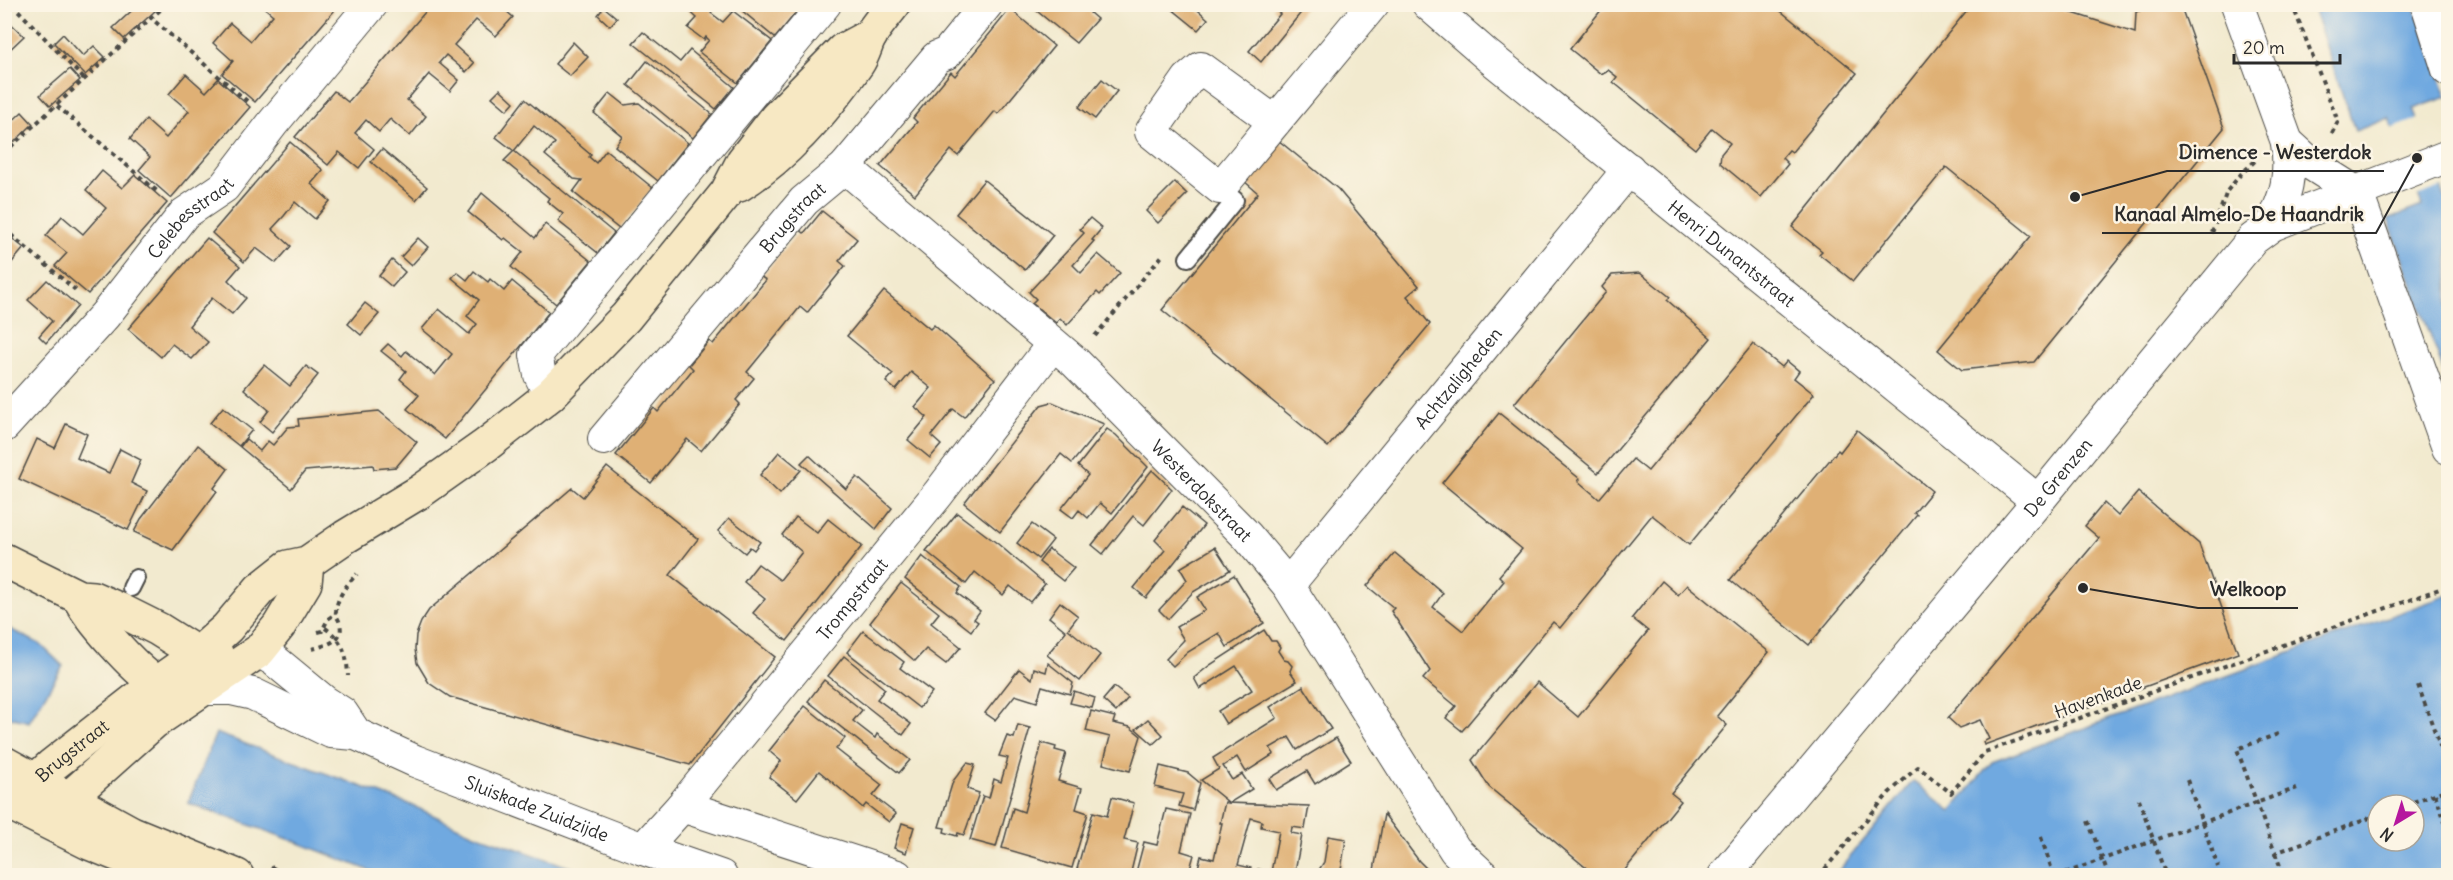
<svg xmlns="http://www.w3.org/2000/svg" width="2453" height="880" font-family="Delius,sans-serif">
	<rect width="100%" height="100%" fill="#fcf5e5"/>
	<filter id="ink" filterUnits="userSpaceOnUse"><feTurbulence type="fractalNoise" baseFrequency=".0167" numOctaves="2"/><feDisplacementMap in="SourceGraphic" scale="12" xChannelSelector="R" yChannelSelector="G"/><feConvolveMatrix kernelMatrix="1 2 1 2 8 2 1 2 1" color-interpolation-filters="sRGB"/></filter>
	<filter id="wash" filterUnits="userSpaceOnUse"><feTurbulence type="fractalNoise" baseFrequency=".008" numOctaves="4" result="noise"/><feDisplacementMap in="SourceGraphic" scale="24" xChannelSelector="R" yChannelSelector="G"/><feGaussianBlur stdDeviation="1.35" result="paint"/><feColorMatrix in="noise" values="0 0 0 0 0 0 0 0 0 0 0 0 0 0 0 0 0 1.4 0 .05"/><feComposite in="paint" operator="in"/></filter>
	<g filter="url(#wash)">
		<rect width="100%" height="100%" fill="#f2eacf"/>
		<g fill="#70a9e0" stroke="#4e6a86" stroke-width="1.5" fill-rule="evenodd">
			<path d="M2312 5H2414L2447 97 2413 109 2445 198H2448V383L2388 219 2422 206 2389 118 2355 131Z"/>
			<path d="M2448 595V795L2444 797 2448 808V875H1835L1913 781 1951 811 1992 762ZM2378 805H2414V841H2378Z"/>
			<path d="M4 626 40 644 63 666 29 722 5 716Z"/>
			<path d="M216 733 409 804 472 833 592 875H381L294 841 188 803Z"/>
		</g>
		<path fill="#f2eacf" d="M2420 118 2444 187 2416 197 2391 129Z"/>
		<g id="blocks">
			<g fill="#dfb074">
				<path d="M139 4H148L155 11 124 39 113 28Z"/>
				<path d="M260 4H326L334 11 255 102 222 74 233 61 213 43 230 23 251 41 273 15Z"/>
				<path d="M432 4H498L513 17 496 36 476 20 454 45 474 63 466 72 446 55 439 63 459 80 450 91 429 74 407 100 426 116 410 136 390 119 379 132 366 120 355 133 374 149 359 168 339 152 328 165 295 137 334 91 348 102Z"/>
				<path d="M682 4H706L713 10 711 13 723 22 733 11 772 41 738 83 699 52 709 40 706 37 704 40 688 28 697 18Z"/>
				<path d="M734 4H803L775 38Z"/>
				<path d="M1033 4H1098L1090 13 1097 19 1076 43 1032 7Z"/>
				<path d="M1174 4H1191L1208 19 1198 30 1171 8Z"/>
				<path d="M1276 4H1308L1261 62 1249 51 1280 14 1273 8Z"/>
				<path d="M1609 4H1772L1857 73 1792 152 1789 150 1782 158 1788 164 1761 197 1720 163 1721 154 1730 143 1712 128 1695 149 1613 82 1617 77 1608 70 1601 74 1570 49 1602 9 1604 10Z"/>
				<path d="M1972 4H2065L2063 10 2135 33 2136 12 2158 4H2180L2224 128 2034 362 1962 370 1938 350 2031 236 1946 167 1853 281 1819 254 1822 251 1792 227Z"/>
				<path d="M604 7 617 18 610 26 598 15Z"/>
				<path d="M1010 9 1054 46 998 114 995 111 958 156 951 150 915 195 880 166 917 122 913 118 951 72 955 76Z"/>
				<path d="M4 17 24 36 4 55Z"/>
				<path d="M643 32 680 62 690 50 734 87 716 109 633 43Z"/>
				<path d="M63 34 83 56 94 46 105 57 85 75 54 43Z"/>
				<path d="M573 42 588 57 570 76 555 64Z"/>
				<path d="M647 61 712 114 693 138 628 85Z"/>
				<path d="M70 69 80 80 50 106 40 95Z"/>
				<path d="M186 74 206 92 218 79 250 107 171 198 139 170 150 157 130 139 146 120 166 138 189 111 169 94Z"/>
				<path d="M1102 79 1117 91 1095 119 1079 107Z"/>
				<path d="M500 89 514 102 507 110 492 97Z"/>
				<path d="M610 93 625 105 639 103 688 143 658 181 615 146 622 136 594 113Z"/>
				<path d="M525 99 591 155 589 157 596 163 606 150 653 188 619 229 573 192 582 180 574 179 545 155 555 143 534 126 514 151 496 137Z"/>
				<path d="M22 112 33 124 10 146 4 140V129Z"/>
				<path d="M1278 140 1338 189 1419 286 1407 296 1430 324 1328 447 1162 310 1258 193 1244 181Z"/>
				<path d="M290 142 323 170 311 184 330 201 315 219 295 202 284 216 272 229 291 246 276 263 256 248 244 262 212 233Z"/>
				<path d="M382 149 427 187 416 200 371 162Z"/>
				<path d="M514 151 614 233 598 253 558 221 563 214 547 201 549 198 504 161Z"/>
				<path d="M102 171 122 188 135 175 167 203 88 294 55 266 67 253 46 236 62 216 83 234 106 208 86 190Z"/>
				<path d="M984 180 1053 235 1025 270 956 214Z"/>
				<path d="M1175 182 1187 194 1158 223 1146 211Z"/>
				<path d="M482 193 535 238 545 224 591 261 556 304 511 267 523 252 505 238 503 240 468 212Z"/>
				<path d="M822 211 857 239 839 261 845 266 807 313 800 307 747 372 754 378 736 400 740 404 701 451 687 439 651 483 616 455 654 408 658 412 693 369 689 365 709 341 713 344 766 280 761 277 800 230 804 233Z"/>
				<path d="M1090 218 1102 228 1092 240 1094 241 1073 265 1081 273 1098 254 1120 273 1100 295 1097 292 1067 325 1060 318 1056 323 1032 303 1036 299 1029 292 1084 233 1080 229Z"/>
				<path d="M4 232 24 248 8 267 4 264Z"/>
				<path d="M207 238 240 266 228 280 246 298 232 314 212 298 200 312 189 326 208 342 192 359 172 344 161 357 128 329Z"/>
				<path d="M418 238 428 247 411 266 401 257Z"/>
				<path d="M392 260 405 272 392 287 379 276Z"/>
				<path d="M474 271 488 282 490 279 504 291 512 281 549 312 445 439 407 409 419 395 400 379 406 371 381 351 388 344 402 356 406 351 435 375 452 354 422 329 439 309 469 334 477 324 467 316 479 300 452 278 457 272 467 280Z"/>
				<path d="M1640 273 1670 297 1667 300 1711 338 1598 473 1514 404 1606 292 1602 287 1612 275Z"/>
				<path d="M47 280 78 306 46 343 39 336 52 321 28 300Z"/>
				<path d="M884 291 930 329 934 325 935 326 995 379 964 417 953 409 931 436 941 445 930 458 908 440 927 417 915 407 931 388 911 372 896 390 886 382 893 374 847 336Z"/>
				<path d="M365 303 379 314 361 335 348 324Z"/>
				<path d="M1753 344 1782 367 1787 361 1799 371 1794 378 1814 394 1689 545 1652 515 1560 628 1553 622 1462 731 1446 718 1456 706 1423 679 1430 671 1391 611 1394 608 1367 586 1395 553 1443 593 1433 607 1463 631 1504 581 1499 576 1522 549 1442 483 1499 413 1580 479 1578 481 1599 499 1633 459 1648 471Z"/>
				<path d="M264 365 290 386 306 366 318 375 272 432 260 422 269 410 244 389Z"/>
				<path d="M1052 402 1104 424 1072 463 1061 454 1000 532 964 503 1041 405Z"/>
				<path d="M223 407 252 430 239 446 210 423Z"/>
				<path d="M379 411 417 442 396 467 374 469 373 465 305 471 291 489 240 447 246 439 260 451 268 441 273 445 288 427 299 426 298 419Z"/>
				<path d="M66 424 87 434 77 458 92 465 109 473 120 449 141 460 131 483 147 491 128 530 19 479 37 439 55 448Z"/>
				<path d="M1107 429 1116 435 1148 467 1112 513 1100 503 1088 518 1079 510 1073 518 1061 509 1088 475 1078 466Z"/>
				<path d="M1857 430 1932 491 1914 513 1917 515 1809 645 1730 580 1838 450 1840 452Z"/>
				<path d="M198 445 228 469 214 488 217 491 173 550 134 532 141 519Z"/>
				<path d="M779 452 801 470 780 494 760 475Z"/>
				<path d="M809 455 846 489 857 477 892 508 876 529 801 463Z"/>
				<path d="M607 467 698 539 670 575 775 657 690 765 450 697 429 683 417 663 415 649 416 635 421 622 429 610 572 488 583 497Z"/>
				<path d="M1152 470 1172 489 1144 525 1133 516 1103 554 1092 545Z"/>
				<path d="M2138 492 2199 544 2238 653 1984 745 1983 742 1989 739 1980 720 1959 728 1948 718 2099 538 2085 526 2104 503 2118 516Z"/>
				<path d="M1182 507 1204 525 1146 598 1134 588 1165 550 1155 540Z"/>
				<path d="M957 513 998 544 1045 584 1030 602 1010 586 1003 595 975 572 966 584 926 551Z"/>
				<path d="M796 517 817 533 828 519 862 546 787 641 753 613 765 599 744 582 758 564 780 580 802 552 782 535Z"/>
				<path d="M729 518 760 542 754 550 750 547 745 553 718 531Z"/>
				<path d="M1032 524 1053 540 1038 559 1017 543Z"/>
				<path d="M1215 547 1230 570 1193 592 1168 619 1159 610 1187 580 1180 568Z"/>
				<path d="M1049 549 1074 568 1063 581 1039 562Z"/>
				<path d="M922 556 961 587 957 593 980 611 974 619 978 622 971 631 905 579Z"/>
				<path d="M1234 575 1264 623 1227 647 1219 633 1188 652 1173 666 1166 659 1184 640 1176 627 1205 610 1197 597Z"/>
				<path d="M1662 581 1678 595 1687 585 1769 652 1717 716 1727 725 1671 793 1681 801 1620 876H1596L1489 787 1472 760 1537 682 1578 717 1648 631 1632 618Z"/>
				<path d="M901 583 939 613 931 623 961 647 946 664 926 649 915 661 870 623Z"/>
				<path d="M1060 602 1078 616 1068 629 1100 655 1080 681 1047 655 1066 631 1049 617Z"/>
				<path d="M1264 630 1271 641H1276L1280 647 1278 651 1284 660 1288 661 1292 666 1290 671 1297 681 1226 724 1218 711 1252 690 1236 666 1200 689 1194 678 1210 665Z"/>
				<path d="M863 631 904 662 900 668 932 692 919 708 847 652Z"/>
				<path d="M844 656 885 689 877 699 911 724 903 735 828 676Z"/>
				<path d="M1048 663 1073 683 1070 694 1042 686 1037 702 1015 695 995 720 985 713 1019 669 1032 679 1034 668 1046 672Z"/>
				<path d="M824 680 862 710 853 721 875 738 877 734 910 760 899 773 808 701Z"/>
				<path d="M1303 686 1331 729 1297 750 1289 737 1270 748 1274 754 1246 772 1237 757 1223 766 1232 780 1242 774 1252 789 1229 803 1309 806 1305 829 1292 827 1291 833 1302 835 1294 876H1256L1258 869 1271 872 1279 831 1261 827 1262 821 1251 818 1238 865 1251 868 1250 876H1196L1201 856 1214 859 1222 823H1220L1225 802H1228L1201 780 1219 769 1213 758 1277 718 1270 707Z"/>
				<path d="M1114 687 1128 698 1116 712 1103 700Z"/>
				<path d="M1074 691 1095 698 1092 708 1070 703Z"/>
				<path d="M805 706 845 738 836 749 882 785 873 796 896 814 889 822 866 804 863 808 819 771 797 799 769 777 781 761 769 751Z"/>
				<path d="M1091 711 1115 717 1113 723 1130 727 1141 736 1130 771 1103 764 1110 737 1086 731Z"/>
				<path d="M1148 719 1163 735 1153 744 1136 729Z"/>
				<path d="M1018 725 1030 728 996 847 970 840 983 796 989 798 994 779 1001 782 1008 758 999 756 1007 736 1014 738Z"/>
				<path d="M1336 738 1351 761 1315 784 1307 771 1276 790 1269 779Z"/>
				<path d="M1042 743 1056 747 1055 750 1066 753 1058 781 1082 788 1076 809 1088 813 1072 868 1002 848 1013 808 1024 812Z"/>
				<path d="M967 763 975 765 967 789 979 793 964 835 958 833 957 836 944 832 945 828 939 827 953 781Z"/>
				<path d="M1160 766 1188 773 1200 783 1193 810 1179 806 1183 794 1155 787Z"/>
				<path d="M1112 797 1134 803 1124 840 1138 843 1130 876H1101L1077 869 1093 812 1107 816Z"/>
				<path d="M1166 809 1190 814 1181 851 1194 855 1188 876H1135L1144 842 1157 845Z"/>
				<path d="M1384 814 1419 861 1434 876H1373Z"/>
				<path d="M902 823 914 827 906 853 894 848Z"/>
				<path d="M1328 836 1346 839 1340 876H1315L1324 862Z"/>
			</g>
		</g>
	</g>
	<g filter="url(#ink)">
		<use href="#blocks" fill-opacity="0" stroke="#494844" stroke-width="1.5"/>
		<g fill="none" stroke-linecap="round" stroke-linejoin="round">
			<defs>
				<g id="lane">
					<path d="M1188 258 1235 200 1220 188"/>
					<path d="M131 588 136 578"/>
				</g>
				<g id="street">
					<path id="s1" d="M1428 4 1488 56 2038 501"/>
					<path d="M2237 4 2287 142C2291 178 2287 192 2272 225"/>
					<path d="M2427 4 2448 70"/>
					<path d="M1275 122 1201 68 1188 79 1151 132 1220 188 1373 4"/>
					<path d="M2287 142 2311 164 2357 193 2448 448"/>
					<path id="s2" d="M845 167 1075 362 1247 536 1288 585 1455 850 1483 876"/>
					<path d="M550 395 540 375 536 355 825 4"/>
					<path id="s3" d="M4 426 105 315 184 214 224 187 273 123 372 4"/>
					<path id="s4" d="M604 439 804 201 845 167 937 57 947 53 987 4"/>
					<path id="s5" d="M1288 585 1629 169"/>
					<path d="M259 651 274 660 325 702 342 713 356 734"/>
					<path id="s6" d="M204 689H231L253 694 331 732 356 734 415 761 643 849 721 876"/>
					<path d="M682 806 897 876"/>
					<path id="s7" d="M643 849 682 806 938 494 1053 344"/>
					<path id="s8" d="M1724 876 2038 501 2253 239 2272 225 2448 156"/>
				</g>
				<g id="secondary">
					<path d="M739 185C786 156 826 109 858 63 864 54 866 43 871 34 878 23 886 14 894 4"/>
					<path d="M4 560 79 597 93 598 118 609 158 629 198 654 216 653"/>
					<path d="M79 597C89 619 135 669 155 682 161 685 172 685 179 686"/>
					<path d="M4 763 132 833 237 876"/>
					<path d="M9 803 89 843 171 876"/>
					<path id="s9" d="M10 804 51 766 157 683 198 654 227 628 260 589 288 567 307 563 345 537 421 491 486 445 550 395 626 317 727 192 743 161 776 118 843 50 871 35"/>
					<path d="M10 804 69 798 154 722 259 651 279 626 305 583 307 563"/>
				</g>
			</defs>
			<use href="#lane" stroke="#494844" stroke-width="20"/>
			<use href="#street" stroke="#494844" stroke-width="34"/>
			<use href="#secondary" stroke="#494844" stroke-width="36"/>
			<g stroke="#494844" stroke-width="4" stroke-dasharray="4.5 4.5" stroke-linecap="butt">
				<path d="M12 4 85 80"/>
				<path d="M167 4 151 18 247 101"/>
				<path d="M2292 4 2338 121 2330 137"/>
				<path d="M57 106 158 192"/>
				<path d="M4 153 151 18"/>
				<path d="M4 229 79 293"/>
				<path d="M2212 233 2227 191 2241 174 2255 161"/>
				<path d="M1095 336 1162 256"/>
				<path d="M325 628C343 640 347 654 348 676"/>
				<path d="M318 632 322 631 328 619 335 614"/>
				<path d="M312 649C324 646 345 641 340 624 339 618 335 617 336 611 337 597 347 584 357 574"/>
				<path d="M2418 685 2448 768"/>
				<path d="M2278 734 2237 749 2275 853 2378 815"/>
				<path d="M2187 780 2218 867"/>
				<path d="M2435 794 2448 829"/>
				<path d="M2139 799 2166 876"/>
				<path d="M2405 805 2448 789"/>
				<path d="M2088 821 2109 876"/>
				<path d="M2041 837 2054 876"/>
				<path d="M2275 853 2284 876"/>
				<path d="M271 867 289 876"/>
				<path d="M1819 876 1889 793 1918 767 1951 793 1985 752 2448 586"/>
				<path d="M2057 876 2297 788"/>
			</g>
			<use href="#lane" stroke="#fff" stroke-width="16"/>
			<use href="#street" stroke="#fff" stroke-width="32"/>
			<use href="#secondary" stroke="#f7e8c3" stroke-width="33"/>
		</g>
	</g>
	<g text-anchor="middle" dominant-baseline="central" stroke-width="5" stroke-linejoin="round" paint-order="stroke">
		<g font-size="18" fill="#2b2b2b" stroke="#fcf5e5">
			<text stroke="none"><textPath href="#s3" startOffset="280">Celebesstraat</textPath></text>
			<text stroke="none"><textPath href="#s4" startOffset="291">Brugstraat</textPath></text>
			<text stroke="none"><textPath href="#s1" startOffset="393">Henri Dunantstraat</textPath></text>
			<text stroke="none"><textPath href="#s5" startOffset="268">Achtzaligheden</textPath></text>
			<text stroke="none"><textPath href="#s8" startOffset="520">De Grenzen</textPath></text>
			<text stroke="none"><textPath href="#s2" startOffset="482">Westerdokstraat</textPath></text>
			<text stroke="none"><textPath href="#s7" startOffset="326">Trompstraat</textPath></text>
			<text transform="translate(2098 697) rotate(-20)">Havenkade</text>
			<text stroke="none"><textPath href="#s9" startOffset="82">Brugstraat</textPath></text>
			<text stroke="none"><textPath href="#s6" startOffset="357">Sluiskade Zuidzijde</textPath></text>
		</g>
	</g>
	<path fill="none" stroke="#2b2b2b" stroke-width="2" d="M2075 197L2167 171H2384M2417 158L2376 233H2102M2083 588L2198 608H2298"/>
	<g fill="#2b2b2b" stroke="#fcf5e5" stroke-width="2">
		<circle cx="2075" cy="197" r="6"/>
		<circle cx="2417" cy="158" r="6"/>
		<circle cx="2083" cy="588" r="6"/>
	</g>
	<g font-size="20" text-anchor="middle" font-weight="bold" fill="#2b2b2b" stroke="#fcf5e5" stroke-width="5" stroke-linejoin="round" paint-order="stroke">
		<text x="2275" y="159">Dimence - Westerdok</text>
		<text x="2239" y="221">Kanaal Almelo-De Haandrik</text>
		<text x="2248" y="596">Welkoop</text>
	</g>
	<rect width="2453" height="880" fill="none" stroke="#fcf5e5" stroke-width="24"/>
	<g transform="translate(2396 823) rotate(218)"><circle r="28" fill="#fcf5e5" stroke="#a8a49b" stroke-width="1.5"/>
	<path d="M0-4.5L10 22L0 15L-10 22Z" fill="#b5179e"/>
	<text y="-9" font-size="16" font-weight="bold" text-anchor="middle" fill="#2b2b2b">N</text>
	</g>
	<path d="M2234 54v9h106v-9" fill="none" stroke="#2b2b2b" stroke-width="3"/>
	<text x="2243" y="54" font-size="18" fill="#2b2b2b" stroke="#fcf5e5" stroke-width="4.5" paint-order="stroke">20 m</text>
</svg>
